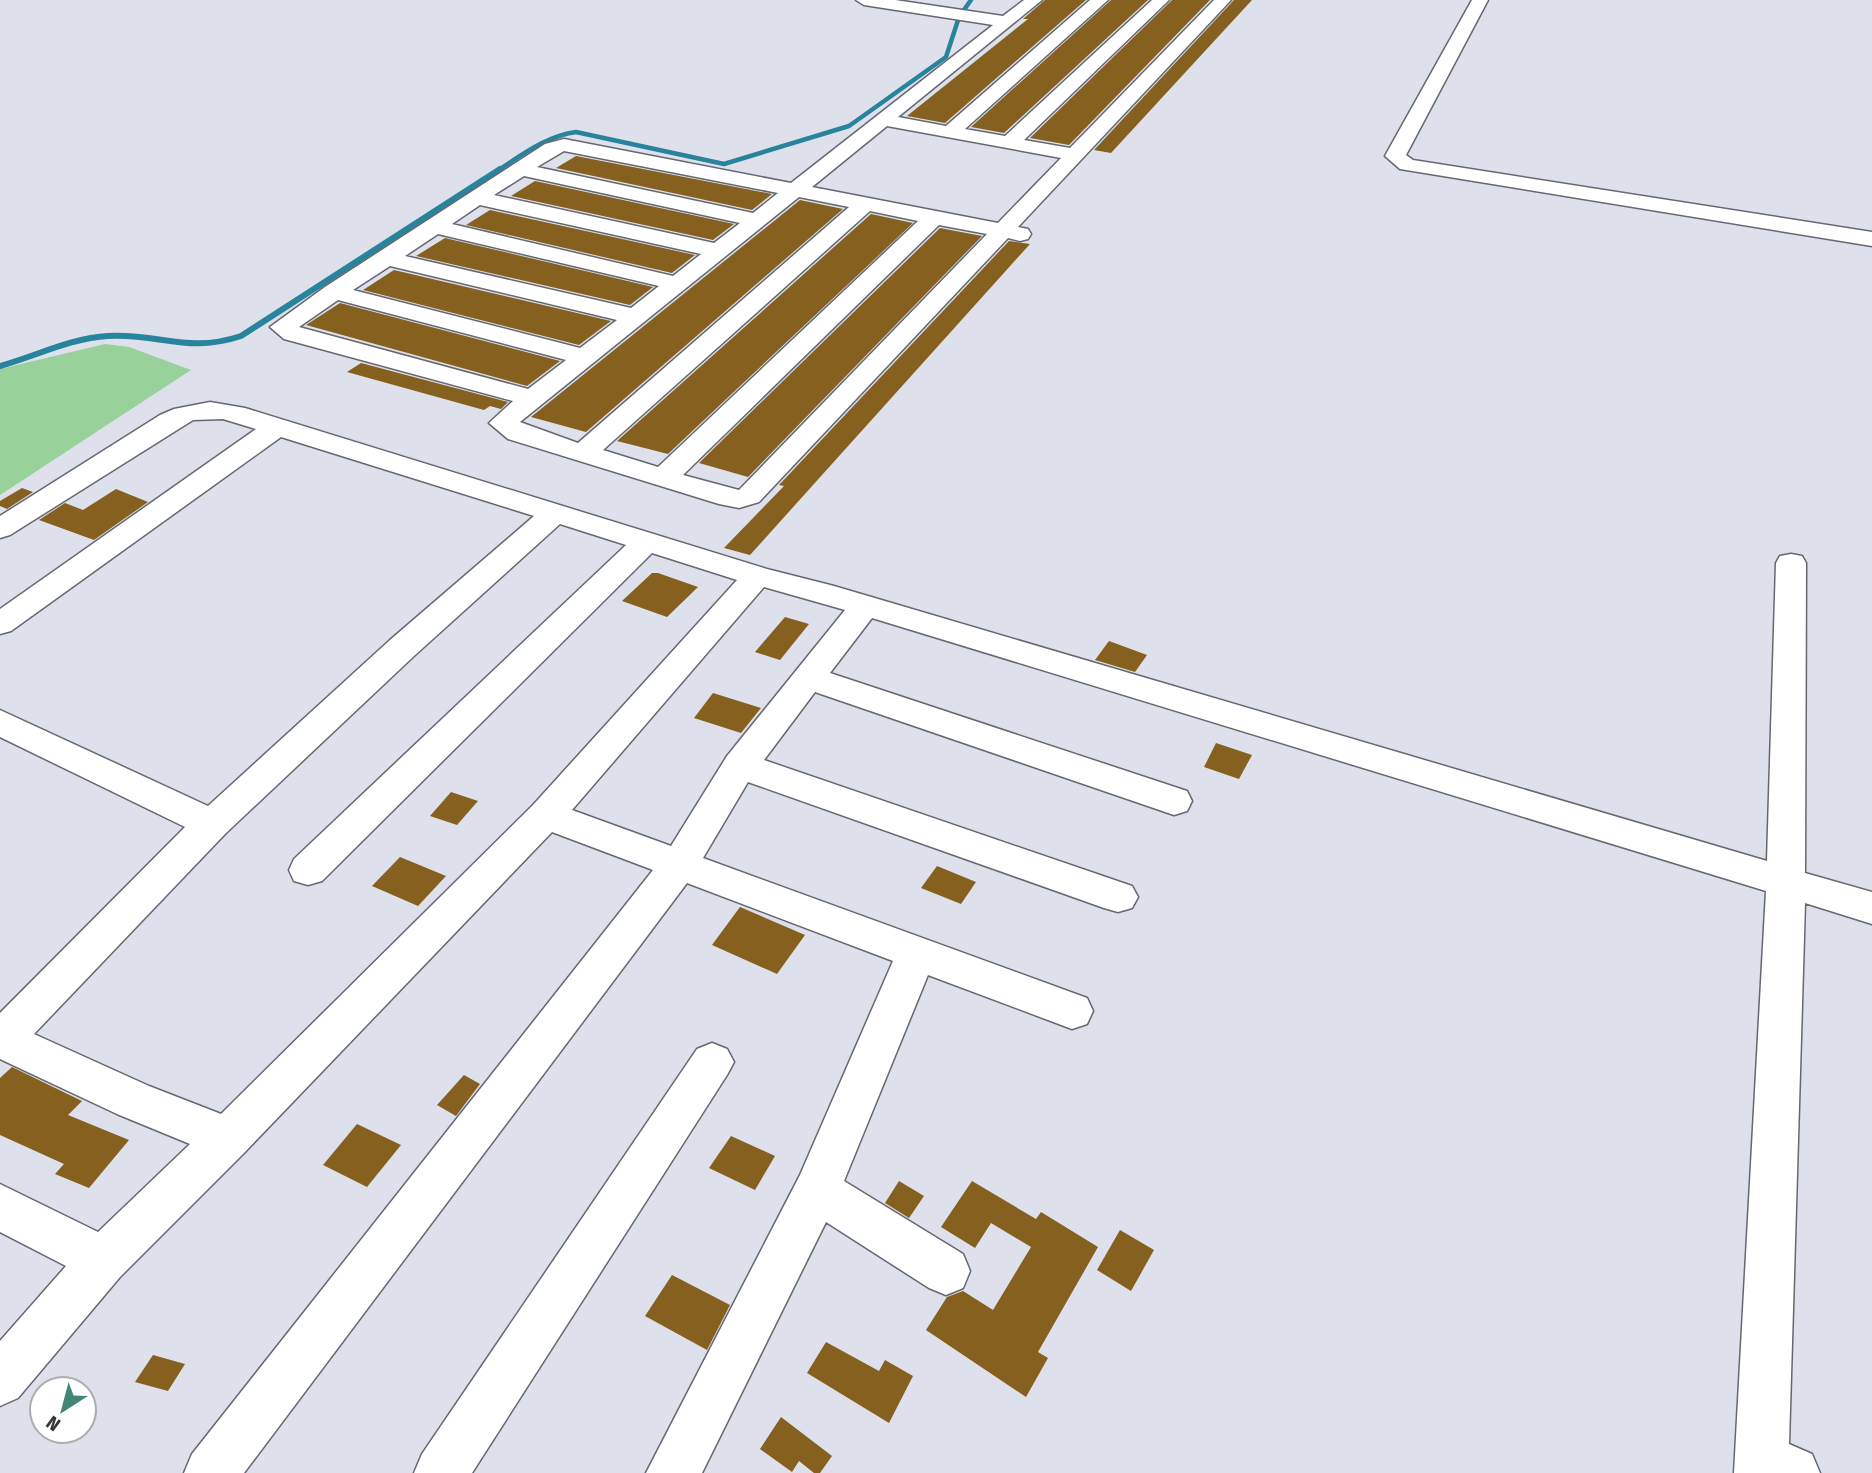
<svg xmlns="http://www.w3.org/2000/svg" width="1872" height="1473" font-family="'Fira Sans Condensed',sans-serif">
	<rect width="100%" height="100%" fill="#dee0eb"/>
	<path fill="#98d199" d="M105 344 129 347 191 370 0 495V369Z"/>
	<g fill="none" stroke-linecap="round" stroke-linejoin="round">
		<path stroke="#28849d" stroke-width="4.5" d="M497 171C522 155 546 136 576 132L724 164 849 126 946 57 959 17 971 0"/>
		<path stroke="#28849d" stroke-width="6" d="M0 366C36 356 71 338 108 336 160 333 187 354 241 336L500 169"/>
	</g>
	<g fill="#85601e">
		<path d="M1045 0H1086L945 123 907 116 1028 19H1023Z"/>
		<path d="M1111 0H1148L1004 133 971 127Z"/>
		<path d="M1172 0H1210L1069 145 1030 138Z"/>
		<path d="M1234 0H1252L1111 153 1094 150Z"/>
		<path d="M576 156 772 194 752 210 556 168Z"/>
		<path d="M535 181 734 224 713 240 511 196Z"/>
		<path d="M800 200 843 209 586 432 531 417Z"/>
		<path d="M490 210 695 255 672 273 466 225Z"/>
		<path d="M871 214 913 223 668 454 617 441Z"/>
		<path d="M940 228 982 236 748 477 699 463Z"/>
		<path d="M445 238 653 287 630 305 416 256Z"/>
		<path d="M1009 241 1030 244 750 555 724 548 784 486 779 485Z"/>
		<path d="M394 270 611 321 579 345 363 290Z"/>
		<path d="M340 303 560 361 527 386 306 325Z"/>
		<path d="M361 363 508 402 501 409 490 406 484 410 347 372Z"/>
		<path d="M22 488 33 492 7 509 0 506V501Z"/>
		<path d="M116 489 148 502 94 540 39 520 65 503 83 510Z"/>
		<path d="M652 573H658L698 587 667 617 622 601Z"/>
		<path d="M785 617 809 624 780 660 755 652Z"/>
		<path d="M1109 641 1147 655 1135 672 1095 660Z"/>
		<path d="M713 693 761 708 741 733 694 718Z"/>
		<path d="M1216 743 1252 755 1239 779 1204 767Z"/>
		<path d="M451 792 478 801 457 825 430 816Z"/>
		<path d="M400 857 446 876 418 906 372 886Z"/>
		<path d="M937 866 976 882 961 904 921 888Z"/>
		<path d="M740 907 805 935 777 974 712 945Z"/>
		<path d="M12 1067 82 1101 68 1115 129 1140 89 1188 55 1174 64 1164 0 1135V1078Z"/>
		<path d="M464 1075 480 1084 456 1116 437 1105Z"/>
		<path d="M357 1124 401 1145 367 1187 323 1165Z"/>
		<path d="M731 1136 775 1156 755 1190 709 1168Z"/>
		<path d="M899 1181 924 1196 909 1218 885 1203Z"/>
		<path d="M972 1181 1036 1219 1041 1212 1098 1247 1038 1352 1048 1358 1026 1397 926 1330 947 1297 963 1291 993 1310 1031 1247 991 1223 975 1248 941 1227Z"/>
		<path d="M1120 1230 1154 1250 1131 1291 1097 1270Z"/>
		<path d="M672 1275 730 1305 707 1350 645 1316Z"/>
		<path d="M826 1342 879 1371 885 1360 913 1376 889 1423 807 1373Z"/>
		<path d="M153 1355 185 1364 168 1391 135 1382Z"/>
		<path d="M781 1417 832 1456 820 1473H814L799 1461 792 1472 760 1449Z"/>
	</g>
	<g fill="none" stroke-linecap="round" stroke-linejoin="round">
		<defs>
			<g id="minor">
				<path d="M856 0H895L1003 16 1024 0H1042L898 117 946 126 1090 0H1108L965 129 1005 136 1152 0H1169L1024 140 1070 148 1214 0H1231L1018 227 1028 229 1031 234 1028 239 1020 241 1008 238 759 502 739 508 719 504 508 439 489 423 513 401 284 339 270 327 325 287 545 144 564 139 791 183 993 25 864 5ZM887 126 1061 158 998 223 812 187ZM564 151 778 193 753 213 537 167ZM524 176 740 223 714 243 494 195ZM799 197 849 207 578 443 520 422ZM480 205 701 254 673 276 452 224ZM870 211 918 221 658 467 603 450ZM939 225 987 234 739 490 683 475ZM438 234 659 286 631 308 405 256ZM390 266 617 320 580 348 353 290ZM338 300 566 360 528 389 299 327Z"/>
				<path d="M1472 0H1488L1406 155 1413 160 1872 232V246L1400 169 1385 156Z"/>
				<path d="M210 402 245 408 767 569 834 586 1767 861 1776 563 1780 556 1791 554 1802 556 1806 563 1805 873 1872 892V924L1805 903 1789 1444 1812 1454 1820 1473H1734L1766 891 872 618 830 673 1187 791 1192 801 1187 811 1174 815 815 692 764 760 1132 886 1138 897 1132 908 1118 912 1104 908 748 782 703 858 1087 998 1093 1011 1087 1024 1072 1029 928 975 844 1181 963 1254 970 1271 963 1288 946 1295 929 1288 826 1222 702 1473H646L800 1175 893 961 687 883 244 1473H184L192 1454 653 870 552 832 244 1153 120 1277 18 1398 0 1406V1341L66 1266 0 1232V1184L98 1232 190 1144 117 1114 0 1059V1013L185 827 0 737V710L208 806 390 640 534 516 281 437 11 631 0 634V609L256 429 223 419 193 420 10 535 0 538V516L160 415 174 409ZM560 524 626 545 294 859 289 870 294 881 308 885 322 881 652 553 737 580 533 805 221 1114 149 1086 34 1034 225 834 414 656ZM764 587 845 610 727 756 671 846 572 810Z"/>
				<path d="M712 1043 727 1049 734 1062 727 1075 472 1473H414L422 1454 697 1049Z"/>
			</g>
		</defs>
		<use href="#minor" stroke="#656871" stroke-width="3"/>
		<use href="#minor" fill="#fff" fill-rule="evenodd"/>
	</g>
	<g transform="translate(63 1410) rotate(216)"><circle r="33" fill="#ffffff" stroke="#adadaf" stroke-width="2"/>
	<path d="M0-5L12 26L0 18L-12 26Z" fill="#438677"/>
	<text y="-10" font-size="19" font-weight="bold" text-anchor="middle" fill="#323337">N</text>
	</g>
</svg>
